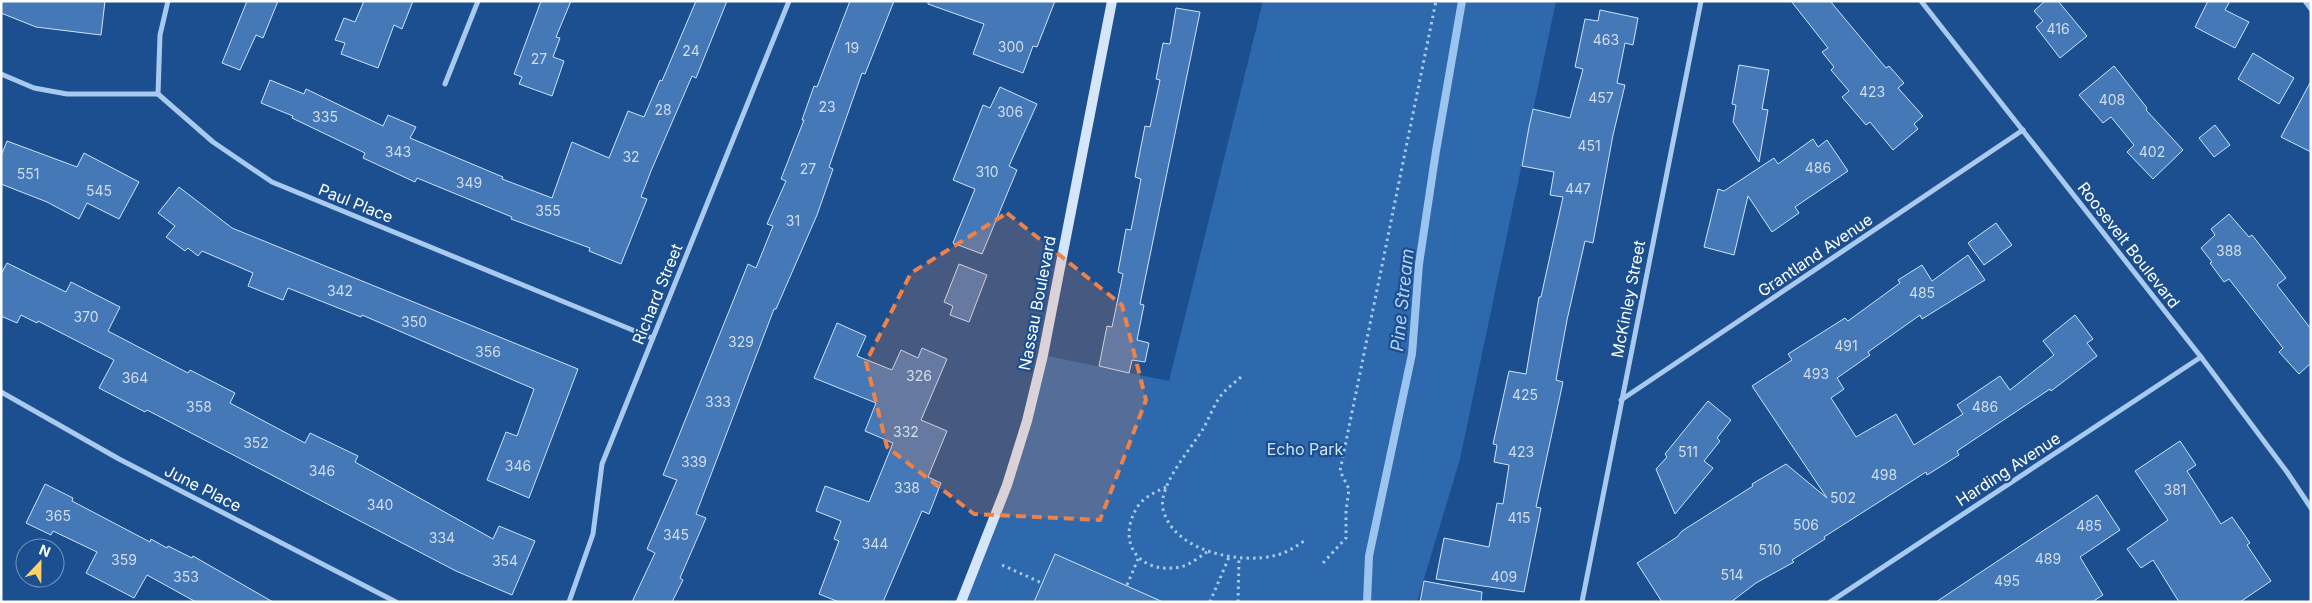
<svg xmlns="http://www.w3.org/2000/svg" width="2312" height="603" font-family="Inter,sans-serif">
	<rect width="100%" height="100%" fill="#1b4f8f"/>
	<path fill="#2e69ad" d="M1263 1H1556L1460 459 1417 602H961L1007 485 1043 355 1169 381Z"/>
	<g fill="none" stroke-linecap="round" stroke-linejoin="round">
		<path stroke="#9cc4f0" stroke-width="8" d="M1367 602 1369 556 1412 354 1419 264 1436 151 1462 1"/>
	</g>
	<g fill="#4478b7" stroke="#cfe3fa">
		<path d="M1 1H105L101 35 36 27 1 13Z"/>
		<path d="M247 1H278L263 38 256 35 240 70 222 63Z"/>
		<path d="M364 1H413L402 29 394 25 378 68 341 54 345 43 335 40 344 18 355 22Z"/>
		<path d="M541 1H571L556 37 560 38 553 57 564 61 552 96 519 84 522 77 514 74Z"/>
		<path d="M696 1H727L696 78 692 76 651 171 641 197 647 199 621 264 589 251 590 248 511 219 512 217 417 178 415 182 363 158 365 153 292 118 293 116 261 103 270 80 304 94 306 89 383 126 388 115 416 127 410 138 503 177 502 179 552 198 572 142 609 158 628 111 644 117 660 80 662 81Z"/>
		<path d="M850 1H894L865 74 862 73 829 167 833 169 817 215 776 309H774L696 514 706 518 680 578 683 580 672 602H632L655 553 647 549 677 480 663 475 748 264 756 268 773 226 767 224 786 181 781 179 804 120H802L814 86 817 87Z"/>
		<path d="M928 1H1055L1037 47 1033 46 1023 73 973 54 984 24 928 4Z"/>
		<path d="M1791 1H1830L1886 68 1889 66 1904 83 1898 88 1923 116 1914 124 1918 129 1893 150 1870 122 1866 125 1842 97 1849 91 1831 70 1834 67 1822 52 1828 48Z"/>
		<path d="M2045 1H2058L2087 36 2060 58 2036 27 2043 21 2034 11Z"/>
		<path d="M2208 1H2230L2225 10 2249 22 2235 48 2195 27Z"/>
		<path d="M1176 8 1200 12 1140 304 1144 305 1137 340 1149 343 1145 362 1132 360 1129 373 1099 366 1107 326 1112 327 1123 274 1118 272 1126 229 1131 230 1141 179 1135 177 1145 126 1150 127 1160 80 1156 79 1163 43 1170 44Z"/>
		<path d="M1600 10 1638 18 1633 45 1625 43 1617 83 1625 85 1613 135 1593 243 1585 241 1567 320 1556 380 1563 382 1536 507 1541 508 1524 592 1436 579 1444 538 1489 547 1497 503 1503 504 1509 465 1494 462 1497 445 1493 444 1509 371 1526 374 1539 297H1541L1563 197 1550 195 1554 172 1522 166 1529 127 1533 109 1570 118 1583 69 1575 67 1585 19 1598 21Z"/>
		<path d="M2253 53 2294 78 2279 104 2238 79Z"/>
		<path d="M1739 65 1769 70 1762 109 1768 110 1759 162 1733 122 1736 105 1732 104Z"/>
		<path d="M2114 66 2147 108 2146 110 2183 150 2153 179 2127 152 2134 145 2111 117 2103 123 2079 95Z"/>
		<path d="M2311 81V152L2281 137Z"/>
		<path d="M1000 87 1037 104 1009 166 1017 170 982 254 953 243 975 189 953 180 983 105 990 108Z"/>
		<path d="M2215 125 2230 145 2214 157 2199 138Z"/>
		<path d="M1813 139 1818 147 1827 140 1848 171 1795 207 1799 213 1772 232 1748 196 1734 255 1704 247 1718 189 1724 191 1774 158 1778 164Z"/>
		<path d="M7 141 77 167 84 153 139 182 119 219 87 203 79 219 47 202 1 184V156Z"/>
		<path d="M179 187 232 228 578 369 529 498 487 480 506 432 517 436 534 389 362 315 361 317 288 288 283 300 248 286 253 273 202 251 198 256 188 248 185 251 166 237 175 226 158 213Z"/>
		<path d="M2229 214 2249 237 2252 235 2286 278 2277 285 2311 329V363L2299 374 2279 352 2283 348 2229 279 2224 282 2210 263 2212 262 2201 248 2215 235 2211 229Z"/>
		<path d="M1996 223 2012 245 1984 265 1968 243Z"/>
		<path d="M1968 255 1985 280 1922 319 1920 315 1868 352 1870 355 1837 378 1844 389 1831 398 1856 437 1896 414 1914 445 1963 414 1957 405 2000 376 2010 390 2054 355 2043 341 2075 315 2093 339 2087 343 2097 356 2051 391 2050 389 1957 451 1959 455 1927 475 1926 472 1824 537 1825 539 1792 560 1794 562 1756 583 1731 602H1662L1637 563 1677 537 1682 531 1753 486 1752 484 1786 464 1827 498 1752 386 1792 360 1788 354 1845 318 1848 321 1900 283 1898 280 1922 265 1932 281Z"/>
		<path d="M7 263 66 292 71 282 120 307 108 331 188 373 190 370 235 393 230 403 305 443 310 433 358 456 355 462 493 539 499 526 535 541 512 595 456 571 147 410 145 412 99 388 114 360 38 321 37 323 21 315 17 323 1 316V274Z"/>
		<path d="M959 264 987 275 969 322 950 315 953 306 944 302Z"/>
		<path d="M837 323 866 336 857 356 892 370 901 350 918 358 922 348 947 359 921 420 947 431 928 477 941 483 929 514 922 511 883 602H839L819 594 839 541 834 539 841 521 816 511 825 486 869 502 893 443 865 431 876 403 814 378Z"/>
		<path d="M1708 401 1731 420 1717 438 1720 441 1704 461 1713 468 1675 514 1656 469 1667 457 1665 454Z"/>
		<path d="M2180 441 2196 465 2187 471 2221 524 2232 517 2250 543 2247 545 2271 581 2240 602H2179L2153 560 2141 568 2127 549 2168 520 2135 471Z"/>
		<path d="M45 484 73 498 72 501 150 542 151 539 167 548 168 546 192 558 193 556 273 602H196L147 575 134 598 86 573 97 552 53 531 51 535 26 523Z"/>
		<path d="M2097 495 2120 530 2080 557 2103 595 2092 602H1936Z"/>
		<path d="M1055 554 1163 602H1034Z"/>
		<path d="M1424 581 1482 592 1481 602H1420Z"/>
	</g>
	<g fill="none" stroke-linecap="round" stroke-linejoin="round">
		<g stroke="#a9c9ee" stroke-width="3" stroke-dasharray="2.5 4" stroke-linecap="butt">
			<path d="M1241 377C1235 382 1229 387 1224 392 1215 401 1210 417 1203 429 1191 449 1158 485 1163 509 1173 552 1242 565 1277 555 1288 552 1295 547 1304 541"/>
			<path d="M1166 487C1156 492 1145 496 1138 506 1115 542 1139 575 1180 567 1190 565 1199 557 1207 552"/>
			<path d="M1323 563 1346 538V511L1349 489 1340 471 1436 1"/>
			<path d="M1002 565 1042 583"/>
			<path d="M1127 585 1138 559"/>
			<path d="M1210 602 1229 557"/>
			<path d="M1238 602 1239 558"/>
		</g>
		<g stroke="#a9c9ee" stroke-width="5">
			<path d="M168 1 160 35 158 94 213 142 272 182 652 338"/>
			<path d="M1921 1 2201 357 2287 472 2311 508"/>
			<path d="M2305 1 2311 9"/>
			<path d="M1 74 34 88 67 94H158"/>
			<path d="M445 84 478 1"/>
			<path d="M1 392 119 459 396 602"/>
			<path d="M1621 400 2023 130"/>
			<path d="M569 602 593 534 602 464 789 1"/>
			<path d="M1582 602 1701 1"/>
			<path d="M1830 602 2201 357"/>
		</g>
		<path stroke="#d6e6fa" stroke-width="10" d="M961 602 1007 485 1027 421 1043 355 1112 1"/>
	</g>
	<path fill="#ee8249" fill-opacity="0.2" stroke="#ee8249" stroke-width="4" stroke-dasharray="10 6" stroke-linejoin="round" d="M1007 213 1122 305 1146 400 1100 520 974 514 887 447 866 362 911 273Z"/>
	<g text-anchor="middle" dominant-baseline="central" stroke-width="4.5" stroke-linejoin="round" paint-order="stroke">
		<g font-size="14" fill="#d0dded">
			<text x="2058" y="28">416</text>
			<text x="1606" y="39">463</text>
			<text x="1011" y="46">300</text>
			<text x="852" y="47">19</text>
			<text x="691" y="50">24</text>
			<text x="539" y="58">27</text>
			<text x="1872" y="91">423</text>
			<text x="1601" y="97">457</text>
			<text x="2112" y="99">408</text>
			<text x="827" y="106">23</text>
			<text x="663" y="109">28</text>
			<text x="1010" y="111">306</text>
			<text x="325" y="116">335</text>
			<text x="1589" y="145">451</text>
			<text x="398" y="151">343</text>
			<text x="2152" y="151">402</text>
			<text x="631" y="156">32</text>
			<text x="1818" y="167">486</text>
			<text x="808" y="168">27</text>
			<text x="987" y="171">310</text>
			<text x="28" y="173">551</text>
			<text x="469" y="182">349</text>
			<text x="1578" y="188">447</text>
			<text x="99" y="190">545</text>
			<text x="548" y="210">355</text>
			<text x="793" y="220">31</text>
			<text x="2229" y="250">388</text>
			<text x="340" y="290">342</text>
			<text x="1922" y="292">485</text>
			<text x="86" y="316">370</text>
			<text x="414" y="321">350</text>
			<text x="741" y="341">329</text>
			<text x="1846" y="345">491</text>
			<text x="488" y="351">356</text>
			<text x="1816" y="373">493</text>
			<text x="919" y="375">326</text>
			<text x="135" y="377">364</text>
			<text x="1525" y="394">425</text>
			<text x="718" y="401">333</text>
			<text x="199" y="406">358</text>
			<text x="1985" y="406">486</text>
			<text x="906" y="431">332</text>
			<text x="256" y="442">352</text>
			<text x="1521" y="451">423</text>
			<text x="1688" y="451">511</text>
			<text x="694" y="461">339</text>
			<text x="518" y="465">346</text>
			<text x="322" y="470">346</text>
			<text x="1884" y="474">498</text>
			<text x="907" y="487">338</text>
			<text x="2175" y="489">381</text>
			<text x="1843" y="497">502</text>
			<text x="380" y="504">340</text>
			<text x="58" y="515">365</text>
			<text x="1519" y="517">415</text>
			<text x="1806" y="524">506</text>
			<text x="2089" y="525">485</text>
			<text x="676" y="534">345</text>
			<text x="442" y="537">334</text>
			<text x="875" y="543">344</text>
			<text x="1770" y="549">510</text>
			<text x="2048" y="558">489</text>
			<text x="124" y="559">359</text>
			<text x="505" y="560">354</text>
			<text x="1732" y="574">514</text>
			<text x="186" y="576">353</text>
			<text x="1504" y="576">409</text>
			<text x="2007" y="580">495</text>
		</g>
		<g font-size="16" fill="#fff" stroke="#1b4f8f">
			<text transform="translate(356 203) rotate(22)">Paul Place</text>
			<text transform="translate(2129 245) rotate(52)">Roosevelt Boulevard</text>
			<text transform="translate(1815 255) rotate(-34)">Grantland Avenue</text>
			<text transform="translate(657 294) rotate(-68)">Richard Street</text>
			<text transform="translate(1628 299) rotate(-79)">McKinley Street</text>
			<text transform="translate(1037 303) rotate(-79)">Nassau Boulevard</text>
			<text transform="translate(2008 469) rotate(-33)">Harding Avenue</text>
			<text transform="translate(203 488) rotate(27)">June Place</text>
		</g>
		<g font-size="16" fill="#cfe3fa" stroke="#1b4f8f">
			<text x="1305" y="449">Echo Park</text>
		</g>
		<g font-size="18" font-style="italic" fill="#b5d3f5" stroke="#1b4f8f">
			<text transform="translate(1402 300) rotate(-84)">Pine Stream</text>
		</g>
	</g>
	<rect width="2312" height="603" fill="none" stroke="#ffffff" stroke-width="5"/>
	<g transform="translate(40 563) rotate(22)"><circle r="24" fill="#1b4f8f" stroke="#7695bc"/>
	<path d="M0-4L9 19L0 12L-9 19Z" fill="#ffd166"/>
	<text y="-8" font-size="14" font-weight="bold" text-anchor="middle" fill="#ffffff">N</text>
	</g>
</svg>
